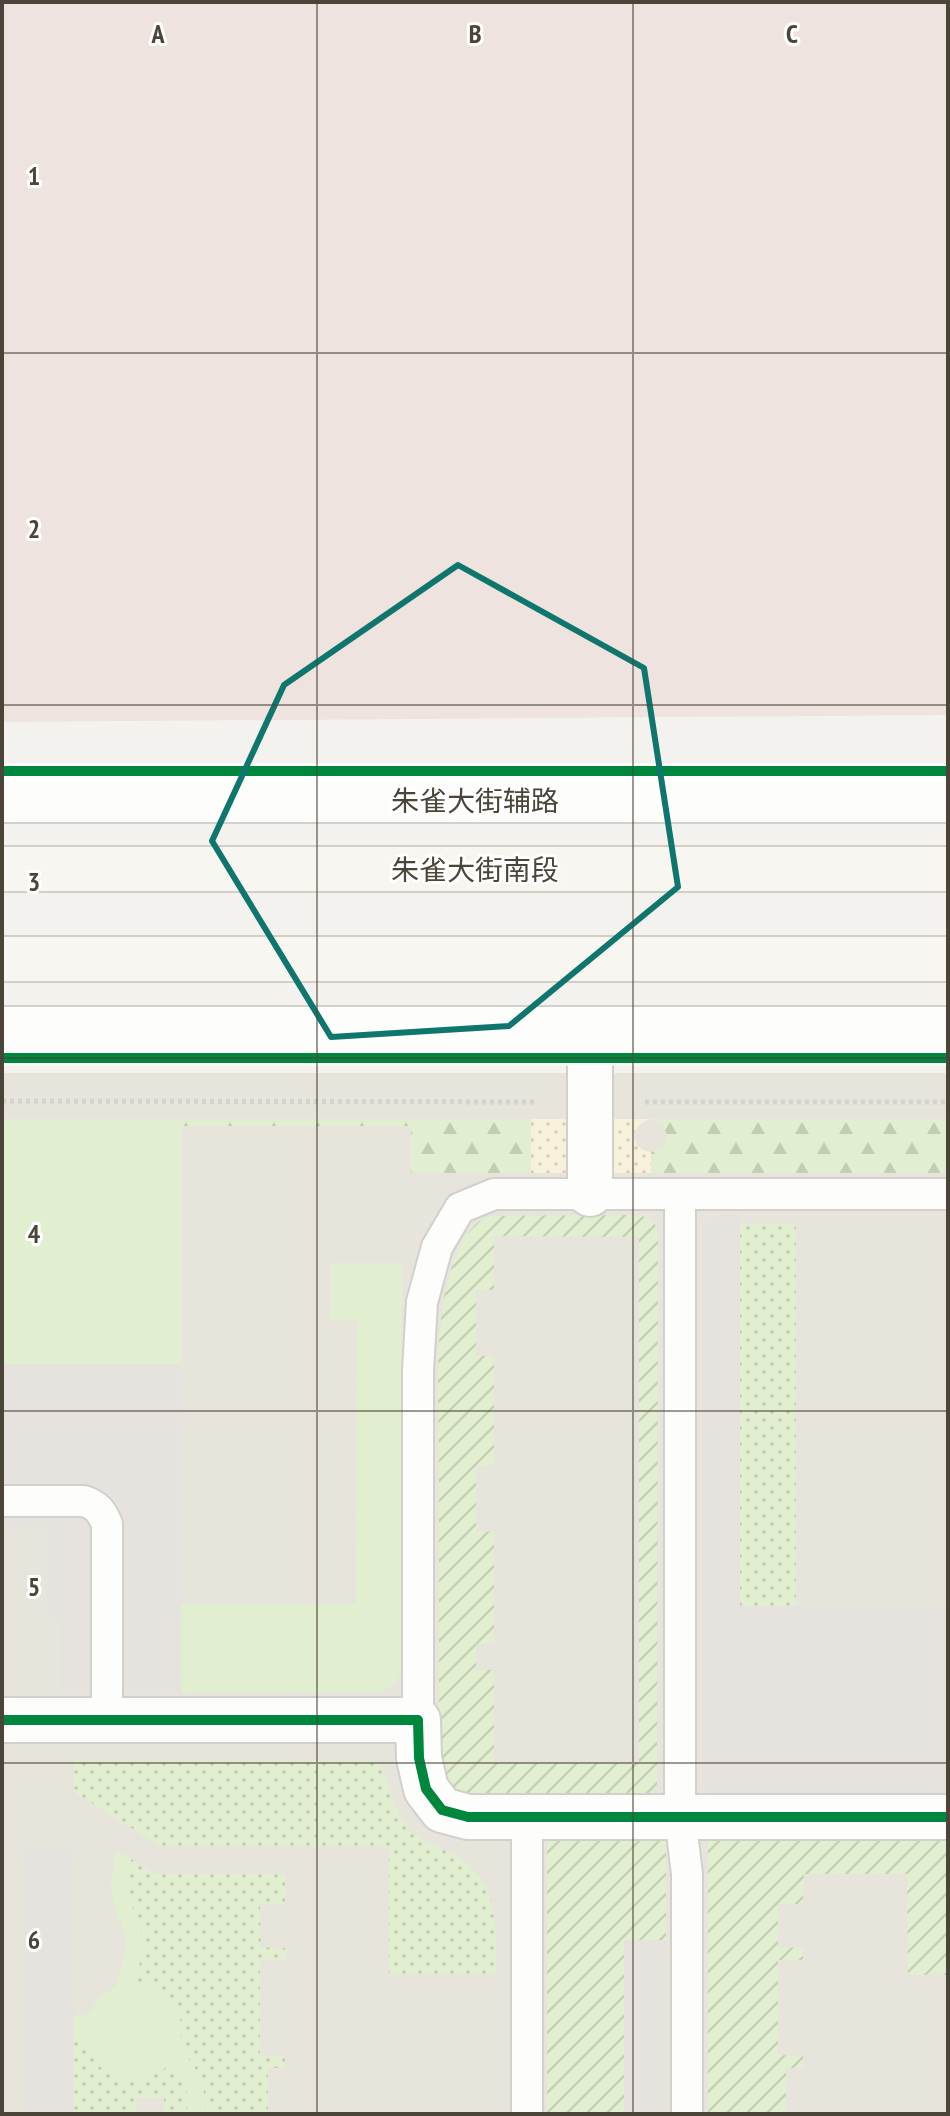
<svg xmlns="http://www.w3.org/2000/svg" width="950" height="2116" font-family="'PT Sans Narrow','Noto Sans SC',sans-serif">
	<defs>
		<pattern id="grass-dots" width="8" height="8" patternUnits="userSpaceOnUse" patternTransform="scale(2)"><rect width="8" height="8" fill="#e1eecf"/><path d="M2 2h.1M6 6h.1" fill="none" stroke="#c3cdb2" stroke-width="1.8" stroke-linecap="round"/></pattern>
		<pattern id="forest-firs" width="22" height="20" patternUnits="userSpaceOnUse" patternTransform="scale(2)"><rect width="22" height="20" fill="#e1eecf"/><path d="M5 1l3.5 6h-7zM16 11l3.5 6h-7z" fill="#c3cdb2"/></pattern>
		<pattern id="sand-dots" width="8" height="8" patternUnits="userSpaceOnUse" patternTransform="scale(2)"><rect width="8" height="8" fill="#f7f0da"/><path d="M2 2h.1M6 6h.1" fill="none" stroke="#d5cfbc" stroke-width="1.8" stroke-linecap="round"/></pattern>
		<pattern id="garden-furrows" width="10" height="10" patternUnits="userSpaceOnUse" patternTransform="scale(2)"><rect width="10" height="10" fill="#e1eecf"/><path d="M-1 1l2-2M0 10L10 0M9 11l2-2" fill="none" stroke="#c3cdb2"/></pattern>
	</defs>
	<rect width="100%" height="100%" fill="#f4f2ee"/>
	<rect fill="#e7e4dc" x="2" y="1073" width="946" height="1041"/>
	<path fill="#eee3df" d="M2 2H948V715L2 722Z"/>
	<g fill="url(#grass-dots)">
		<rect x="740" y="1224" width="56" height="382"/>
		<path d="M74 1761H371L380 1763C390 1784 391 1807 406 1826 418 1842 436 1845 453 1854 501 1880 496 1928 496 1975H389V1847H162L74 1792Z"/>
		<path d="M131 1859 154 1874H285V1904H260L261 1947 285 1948V1960H260V2055L285 2056V2068H268V2114H205L206 2105 179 2049 182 2038 145 1984 133 1983C138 1969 144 1954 143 1940 141 1925 133 1911 129 1897 126 1884 128 1872 131 1859Z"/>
		<path d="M74 2041H86L90 2054 160 2072 171 2063C188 2077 189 2093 187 2114H164V2098H136V2114H74Z"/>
	</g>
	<g fill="url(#forest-firs)">
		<path d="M181 1119H531V1173H411V1126H181Z"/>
		<path d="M651 1119H948V1173H651V1152L663 1148 667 1135 663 1124Z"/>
	</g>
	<path fill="url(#sand-dots)" d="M531 1119H651C630 1124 628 1149 651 1152V1173H531Z"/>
	<g fill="#e1eecf">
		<rect x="2" y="1119" width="179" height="245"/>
		<path d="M331 1263H402V1670C397 1682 391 1688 379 1692L181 1693V1604H356L357 1320H331Z"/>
		<path d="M116 1850 131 1859C128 1872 126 1884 129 1897 134 1913 144 1929 143 1946 142 1958 137 1970 133 1982 170 1986 189 2014 179 2049 198 2065 207 2089 205 2114H187C189 2094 188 2077 171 2064 136 2091 101 2085 86 2042L74 2041V2015H88L99 1998 115 1986 126 1951V1938L115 1906 110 1886Z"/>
	</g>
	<g fill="url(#garden-furrows)" fill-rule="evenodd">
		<path d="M631 1215C644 1216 654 1217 658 1231L657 1785 647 1795 468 1796C466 1795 458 1795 456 1793 435 1780 440 1742 439 1720 439 1635 439 1549 439 1463 439 1411 435 1356 443 1304 447 1278 461 1224 490 1216ZM494 1236 639 1237V1763H494V1670L476 1669V1644L494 1643V1532L476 1531V1466L494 1465V1356H476V1290H494Z"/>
		<path d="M547 1838H666V1940H624V2114H547Z"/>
		<path d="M708 1838H948V1975H908L907 1874H804L803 1904H778V1947L803 1948V1960H778V2055L803 2056V2068H786V2114H708Z"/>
	</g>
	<g fill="#e6e3df">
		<path d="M720 1215H740V1606H948V1796L712 1795 705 1789 701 1780V1231L706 1221Z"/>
		<path d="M2 1364H181V1693H60V1620H46V1530L2 1529Z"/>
		<rect x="23" y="1849" width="51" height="265"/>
		<rect x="624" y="1940" width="42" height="174"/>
	</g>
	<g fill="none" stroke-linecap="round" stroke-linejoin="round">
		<defs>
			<g id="service">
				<path d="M2 1501H84C97 1505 102 1512 107 1524V1720"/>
				<path d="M418 1720V1370L422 1302 437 1247 460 1208 494 1194H680"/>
				<path d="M527 1817V2114"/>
				<path d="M687 2114V1874L680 1817V1194H948"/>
			</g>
			<g id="minor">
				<path d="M2 800H948"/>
				<path d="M2 1029H948"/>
				<path d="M590 1029V1194"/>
				<path d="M2 1720H418L419 1758 426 1789 442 1810 468 1817H948"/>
			</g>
			<g id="secondary">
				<path d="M2 869H948"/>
				<path d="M2 959H948"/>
			</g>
		</defs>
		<use href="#service" stroke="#d2d0cb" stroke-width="34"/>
		<use href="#minor" stroke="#d2d0cb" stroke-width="48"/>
		<use href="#secondary" stroke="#d3cfc5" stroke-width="48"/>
		<g stroke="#d3d2cc" stroke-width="5" stroke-dasharray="4 4" stroke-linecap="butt">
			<path d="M2 1101 535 1102"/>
			<path d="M645 1102H948"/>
		</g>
		<use href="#service" stroke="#fdfdfc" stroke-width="30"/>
		<use href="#minor" stroke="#fdfdfc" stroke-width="44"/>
		<use href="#secondary" stroke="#f7f6f1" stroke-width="44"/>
		<defs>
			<g id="cycleway">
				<path d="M2 771H948"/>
				<path d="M2 1058H948"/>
				<path d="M2 1720H418L419 1758 426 1789 442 1810 468 1817H948"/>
			</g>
		</defs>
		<use href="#cycleway" stroke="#fff" stroke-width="15"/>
		<use href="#cycleway" stroke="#00873e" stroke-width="10"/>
	</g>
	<path fill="none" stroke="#0f766e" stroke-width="6" stroke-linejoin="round" d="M458 565 644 668 678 887 509 1026 331 1037 212 841 284 685Z"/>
	<path fill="none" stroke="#4b4439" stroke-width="2" stroke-opacity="0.55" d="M317 2V2114M633 2V2114M2 353H948M2 705H948M2 1058H948M2 1411H948M2 1763H948"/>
	<g text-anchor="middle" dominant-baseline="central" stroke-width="6" stroke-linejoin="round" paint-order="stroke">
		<g font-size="28" fill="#4b4439" stroke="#fff">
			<text x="475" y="800">朱雀大街辅路</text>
			<text x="475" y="869">朱雀大街南段</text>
		</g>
	</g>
	<g font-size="26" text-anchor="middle" font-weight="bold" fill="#4b4439" stroke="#fff" stroke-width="6" stroke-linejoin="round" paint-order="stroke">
		<text x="158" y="43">A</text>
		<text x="475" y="43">B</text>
		<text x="792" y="43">C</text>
		<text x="34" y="185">1</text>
		<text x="34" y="538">2</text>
		<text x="34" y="891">3</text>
		<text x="34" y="1243">4</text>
		<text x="34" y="1596">5</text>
		<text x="34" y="1949">6</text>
	</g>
	<rect width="950" height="2116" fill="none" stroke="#4b4439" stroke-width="8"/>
</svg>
